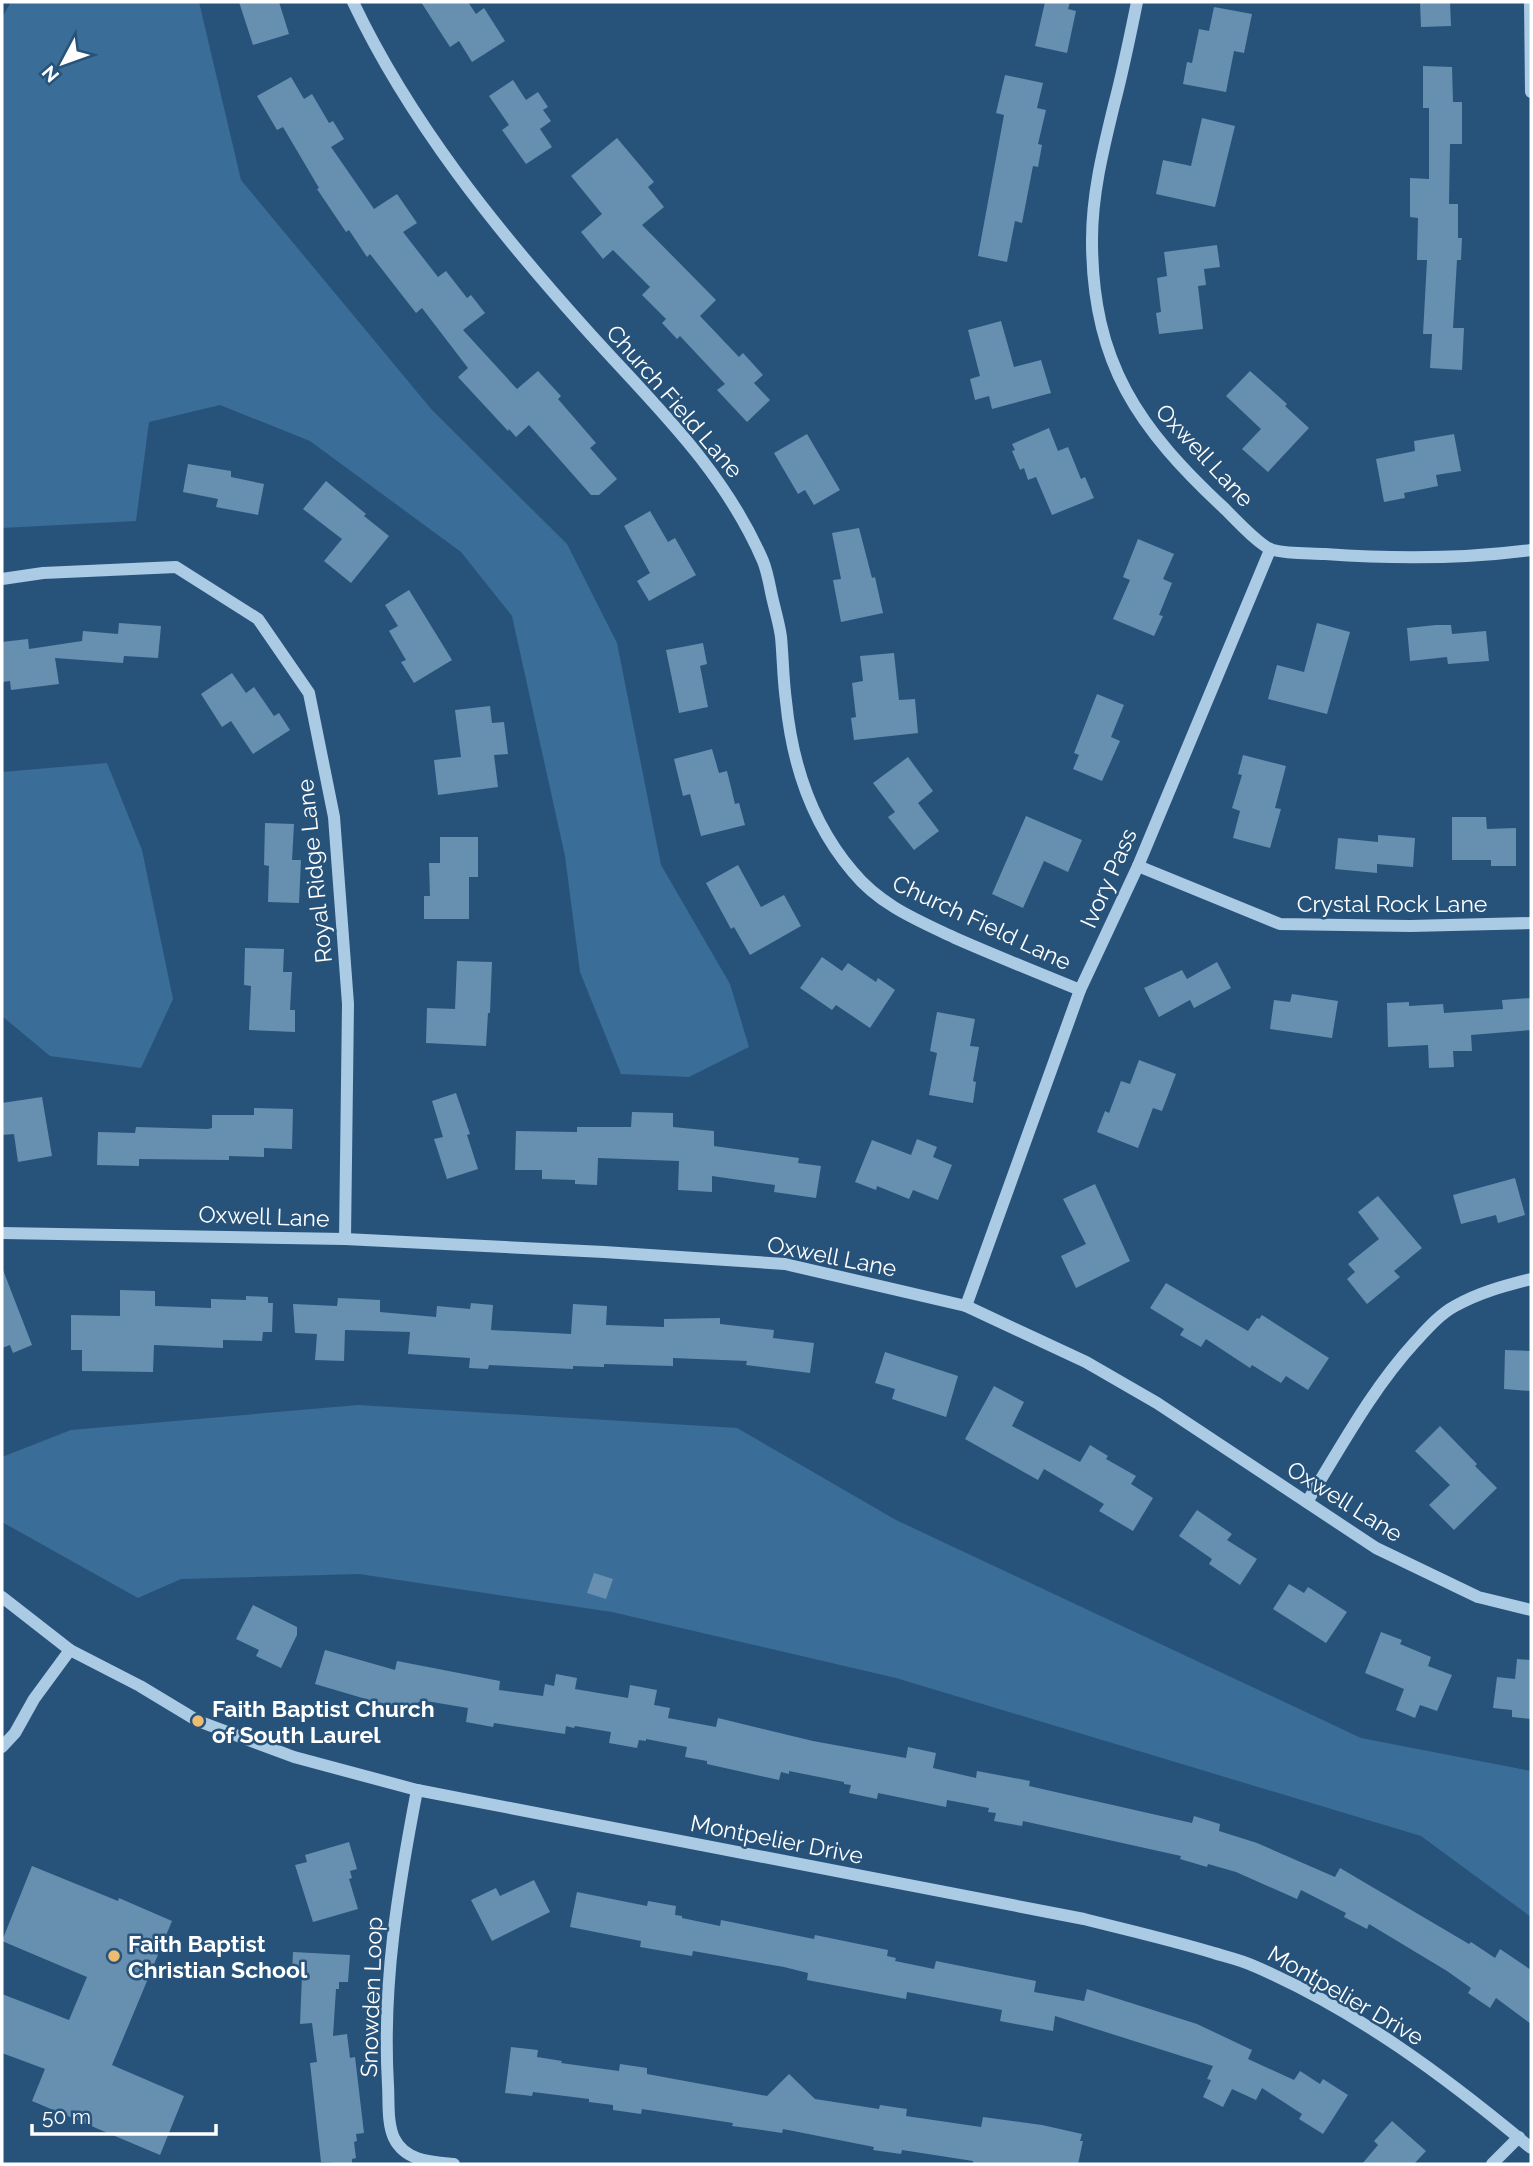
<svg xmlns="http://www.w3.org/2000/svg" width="1533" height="2166" font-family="Raleway,sans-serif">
	<rect width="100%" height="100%" fill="#27537b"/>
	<g fill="#3a6d98">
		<path d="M11 2H199L241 180 432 410 567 544 617 643 661 865 730 984 749 1047 689 1077 621 1074 580 972 565 856 512 616 461 552 310 441 220 405 149 422 136 521 2 528V18Z"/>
		<path d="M107 763 142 850 173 999 141 1068 50 1056 2 1016V772Z"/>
		<path d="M358 1405 737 1428 896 1520 1361 1738 1531 1771V1917L1421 1836 896 1678 612 1612 359 1574 181 1579 138 1598 2 1522V1457L71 1430Z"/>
	</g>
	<g fill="#678fb0">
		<path d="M239 2H279L289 34 253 45Z"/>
		<path d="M421 2H468L476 14 484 8 505 41 472 62 459 41 450 47Z"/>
		<path d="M1045 2H1070L1068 9 1076 11 1067 53 1035 46Z"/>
		<path d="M1420 2H1450L1451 26 1421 27Z"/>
		<path d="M1214 7 1252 14 1244 53 1234 51 1226 92 1183 84 1187 62 1192 63 1199 29 1209 31Z"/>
		<path d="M1423 66 1452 67 1453 102H1462V144H1450L1449 204H1458V238H1462L1461 260H1457L1453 328H1464L1462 370 1430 368 1432 334H1423L1427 260H1417L1418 218 1410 217V178L1429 179V108H1423Z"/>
		<path d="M1005 75 1043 83 1037 108 1046 110 1038 144 1042 145 1038 167 1033 166 1022 223 1015 221 1007 262 978 256 1004 115 996 113Z"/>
		<path d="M291 77 304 99 312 94 329 123 333 121 344 139 331 147 374 209 397 194 417 223 403 232 438 277 446 271 467 298 471 295 485 313 463 330 517 389 538 371 561 396 558 399 596 443 590 448 617 479 599 495H591L529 425 516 437 509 429 508 431 458 377 468 368 422 308 416 313 370 254 367 257 349 230 346 232 317 189 319 188 283 127 277 130 257 96Z"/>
		<path d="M513 80 526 100 538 92 548 107 543 110 551 121 540 129 552 147 526 164 502 130 509 125 489 96Z"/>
		<path d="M1202 118 1235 126 1215 207 1156 194 1163 160 1191 166Z"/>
		<path d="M617 138 654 182 648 187 664 207 642 225 716 300 700 316 739 357 743 353 763 375 754 383 770 400 747 422 717 390 725 384 680 336 677 339 662 323 666 319 642 295 650 287 613 250 603 259 581 232 602 214 571 176Z"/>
		<path d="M1217 245 1220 267 1204 269 1206 285 1198 286 1203 329 1159 334 1156 313 1161 312 1157 278 1167 276 1164 252Z"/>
		<path d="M1001 321 1014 367 1041 360 1051 393 992 409 989 396 975 400 970 379 980 376 968 330Z"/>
		<path d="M1250 371 1287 404 1285 406 1309 428 1268 472 1242 449 1261 429 1226 396Z"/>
		<path d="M1049 428 1058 451 1068 447 1081 479 1085 477 1094 498 1052 515 1036 477 1028 480 1024 468 1020 470 1012 451 1015 450 1012 444Z"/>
		<path d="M807 434 840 490 814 505 805 490 798 494 774 453Z"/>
		<path d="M1454 434 1461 471 1436 475 1438 486 1404 493 1405 498 1384 502 1376 459 1415 451 1414 441Z"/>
		<path d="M188 464 231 471V477L264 484 258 515 216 507 218 499 183 492Z"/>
		<path d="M326 481 366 514 364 516 389 536 351 583 324 561 342 539 303 509Z"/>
		<path d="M650 511 668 542 675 538 696 575 649 601 637 581 650 573 624 526Z"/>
		<path d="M859 528 872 578 875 577 883 613 841 622 833 580 841 579 832 533Z"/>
		<path d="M1138 539 1174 554 1163 579 1172 583 1159 615 1163 616 1154 636 1113 619 1130 580 1123 577Z"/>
		<path d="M409 590 452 660 414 683 401 662 406 660 389 631 398 626 385 605Z"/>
		<path d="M119 623 161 626 158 658 124 656 123 663 55 658 59 684 11 690 10 681 2 682V642L28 639 29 649 82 641 83 631 118 634Z"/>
		<path d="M1317 623 1350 632 1327 714 1268 699 1277 665 1304 672Z"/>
		<path d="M1436 625H1451L1452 634 1486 631 1489 661 1448 664 1447 657 1410 661 1407 628Z"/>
		<path d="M703 643 707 664 700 666 708 707 679 713 666 650Z"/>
		<path d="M894 653 899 700 915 699 918 733 854 740 851 718 856 717 852 683 863 681 860 656Z"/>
		<path d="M232 673 246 693 254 687 274 716 279 713 290 730 253 754 231 721 222 727 201 694Z"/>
		<path d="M1097 694 1124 705 1111 737 1120 741 1102 781 1073 769 1079 755 1074 753Z"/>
		<path d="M490 706 492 723 504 722 508 754 494 755 498 787 438 795 434 760 461 757 455 710Z"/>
		<path d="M712 749 719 773 727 771 735 804 739 803 745 825 701 836 690 794 683 796 674 759Z"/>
		<path d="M1243 755 1286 766 1275 808 1281 809 1270 848 1233 838 1240 811 1232 808 1242 775 1238 774Z"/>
		<path d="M908 757 933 791 918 803 939 831 914 850 888 817 895 812 873 783Z"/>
		<path d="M1026 816 1082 840 1068 872 1044 861 1023 908 992 894Z"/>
		<path d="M1452 817H1486L1487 829 1516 828V866H1491V860H1452Z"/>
		<path d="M265 823 294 824 292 860H301L299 903 268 902 269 866 264 865Z"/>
		<path d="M1378 835 1415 838 1413 867 1377 864V873L1335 869 1338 838 1378 842Z"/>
		<path d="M440 837H478V877H469V919H424V896H430L429 863H440Z"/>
		<path d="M738 865 761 907 784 895 801 926 750 955 734 927 731 929 706 883Z"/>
		<path d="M245 948 284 949 283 972H292L290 1010H295V1032L249 1030 251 986 244 985Z"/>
		<path d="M822 957 842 971 848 963 876 982 878 978 895 990 870 1028 836 1005 832 1010 800 988Z"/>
		<path d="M457 961 492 962 490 1013H488L486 1046 426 1043 427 1008 455 1009Z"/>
		<path d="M1217 962 1231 988 1194 1008 1190 1000 1159 1017 1144 988 1182 970 1187 979Z"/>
		<path d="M1292 994 1338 1001 1332 1038 1270 1029 1274 1000 1290 1002Z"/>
		<path d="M1531 998V1030L1471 1035 1472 1051H1453L1454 1067 1429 1068 1428 1045 1388 1047 1387 1003 1409 1002V1006L1443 1004 1444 1013 1503 1009 1502 1000Z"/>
		<path d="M937 1012 975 1019 970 1046 979 1047 973 1081 976 1082 973 1103 929 1095 937 1053 930 1051Z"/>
		<path d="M1139 1060 1176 1074 1162 1111 1153 1108 1138 1148 1097 1132 1105 1111 1109 1113 1121 1081 1130 1084Z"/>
		<path d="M456 1093 470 1134 467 1135 478 1169 447 1179 434 1139 443 1137 432 1101Z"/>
		<path d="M42 1097 52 1156 18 1162 14 1134 2 1135V1103Z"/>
		<path d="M254 1108 293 1109 292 1149 264 1148V1157L229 1156V1160L139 1159V1166L97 1165 98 1132 135 1133 136 1127 208 1129 212 1128V1115H254Z"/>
		<path d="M632 1112 673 1113V1127L714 1131V1146L799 1158 798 1163 821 1166 816 1198 774 1192 775 1185 712 1176V1192L678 1190 679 1161 598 1158 597 1185 575 1184V1180L542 1179V1170H515L516 1131 577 1132V1127H631Z"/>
		<path d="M917 1139 937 1147 933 1157 952 1165 938 1200 913 1190 909 1199 877 1186 876 1190 855 1182 872 1140 911 1155Z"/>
		<path d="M1515 1178 1525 1215 1498 1223 1496 1215 1461 1224 1453 1195Z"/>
		<path d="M1095 1184 1130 1261 1076 1288 1061 1256 1086 1244 1063 1199Z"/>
		<path d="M1378 1196 1422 1248 1394 1271 1400 1277 1367 1304 1347 1279 1355 1272 1348 1264 1379 1239 1358 1212Z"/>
		<path d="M3 1270 32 1345 13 1353 10 1345 2 1348Z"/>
		<path d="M1166 1283 1248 1331 1257 1318 1259 1319 1262 1315 1329 1358 1308 1390 1286 1376 1281 1383 1252 1365 1250 1368 1206 1339 1201 1347 1180 1335 1184 1329 1150 1308Z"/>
		<path d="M120 1290 155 1291V1306L211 1308V1299L246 1300V1296L268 1297V1303H273L272 1332H263L262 1341 223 1340V1348L154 1345 153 1372 82 1371V1350H71V1315L120 1316Z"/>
		<path d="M338 1298 380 1300V1312L436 1317 437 1306 470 1309 471 1303 493 1305 491 1330 571 1334 573 1304 607 1306 606 1325 664 1327V1319L720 1318V1324L774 1330 773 1338 814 1343 810 1373 746 1365 747 1361 673 1358V1366L604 1364V1367L573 1366V1369L489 1365 488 1369 469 1368 470 1358 408 1354 410 1332 345 1330 344 1361 315 1360 317 1334 295 1333 293 1304 337 1306Z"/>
		<path d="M1505 1350 1531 1351V1391L1504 1389Z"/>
		<path d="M885 1352 958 1376 946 1417 892 1399 895 1389 875 1383Z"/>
		<path d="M994 1386 1024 1402 1012 1426 1080 1462 1090 1445 1108 1456 1106 1459 1136 1476 1131 1484 1153 1498 1133 1531 1099 1511 1104 1504 1044 1469 1038 1480 965 1439Z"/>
		<path d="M1440 1426 1477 1464 1475 1466 1497 1488 1454 1530 1429 1505 1450 1485 1415 1451Z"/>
		<path d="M1197 1510 1232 1534 1227 1540 1257 1559 1240 1585 1209 1564 1212 1559 1179 1536Z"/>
		<path d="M594 1573 613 1579 606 1599 587 1593Z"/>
		<path d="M1289 1584 1304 1593 1308 1587 1347 1612 1326 1643 1273 1609Z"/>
		<path d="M253 1605 297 1627V1635L281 1668 256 1656 259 1650 236 1639Z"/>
		<path d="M1381 1632 1402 1640 1400 1644 1431 1657 1428 1666 1452 1675 1437 1711 1420 1705 1415 1718 1396 1710 1404 1689 1365 1673Z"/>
		<path d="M325 1650 395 1670 397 1661 500 1681 499 1690 543 1696 545 1684 554 1686 556 1674 577 1678 575 1689 628 1698 630 1685 657 1690 654 1705 670 1708 668 1718 716 1727 718 1718 813 1741 906 1758 908 1747 936 1753 933 1768 976 1778 977 1771 1030 1781 1029 1786 1192 1823 1194 1816 1220 1824 1219 1831 1257 1843 1335 1877 1340 1868 1469 1944 1471 1942 1495 1958 1500 1949 1531 1970V2024L1496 1998 1490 2008 1468 1993 1471 1988 1447 1971 1369 1924 1367 1929 1344 1917 1346 1913 1301 1890 1297 1899 1236 1872 1208 1864 1207 1867 1180 1859 1181 1856 1023 1821 1022 1826 994 1821 996 1813 988 1812 989 1808 947 1800 946 1807 878 1793 877 1799 849 1793 851 1785 844 1784V1782L789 1771V1774L781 1772 779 1780 707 1764V1761L685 1757 687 1747 646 1739V1741L639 1740 637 1748 609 1743 611 1732 575 1726 574 1728 566 1726 565 1734 494 1723 493 1727 466 1722 468 1708 426 1701V1703L418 1702 416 1710 376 1702 315 1684Z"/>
		<path d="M1517 1659 1531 1660V1719L1512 1717V1710L1493 1708 1497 1677 1515 1679Z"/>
		<path d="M349 1842 357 1869 350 1871 352 1878 349 1879 358 1909 313 1922 295 1865 307 1862 305 1855Z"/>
		<path d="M32 1866 118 1901 119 1898 172 1921 112 2065 184 2096 160 2155 32 2101 45 2069 2 2053V1994L69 2020 87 1977 2 1941Z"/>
		<path d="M534 1880 550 1912 492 1941 471 1900 496 1888 500 1896Z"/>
		<path d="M577 1892 647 1906 648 1901 676 1906 675 1915 682 1916V1918L720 1926 721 1920 814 1939 815 1935 888 1950 887 1956 896 1958 895 1961 934 1969 936 1961 1036 1981 1034 1992 1084 2001 1087 1989 1197 2024 1252 2050 1248 2059 1294 2080 1300 2071 1320 2084 1323 2079 1348 2095 1323 2134 1299 2119 1302 2114 1262 2088 1256 2100 1232 2089 1223 2107 1203 2097 1211 2080 1207 2079 1213 2066 1055 2016 1053 2031 1000 2021 1002 2010 907 1992 906 1999 854 1989 807 1980 808 1973 784 1967 693 1951 692 1956 640 1947 641 1941 570 1927Z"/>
		<path d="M293 1952 350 1955 348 1982H339V1989H336L333 2036 347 2034 350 2058 355 2057 364 2133 356 2134 357 2141 354 2142 356 2158 352 2159V2164L321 2162 310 2063 317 2062 312 2023 300 2024 302 1975 292 1974Z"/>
		<path d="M511 2047 538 2050 537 2057 562 2061 561 2063 619 2071 620 2064 647 2068V2074L767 2096 789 2074 815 2099 879 2109 880 2105 907 2109 906 2116 981 2127 983 2117 1042 2125 1082 2134 1080 2141H1083L1078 2164H973V2161L902 2150 901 2154 873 2150 874 2147 783 2129 782 2133 755 2129 732 2126 733 2123 642 2109 641 2114 613 2110V2105L589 2102V2099L533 2092 532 2096 505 2093Z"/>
		<path d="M1392 2121 1426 2151 1414 2164H1362L1378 2145 1374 2141Z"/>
	</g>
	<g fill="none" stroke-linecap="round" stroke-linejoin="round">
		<g stroke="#abcae4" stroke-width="12">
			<path d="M353 2C410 122 496 229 584 327 651 402 722 466 763 561 767 571 769 582 771 592 774 607 779 622 781 637 783 658 783 679 786 701 792 763 812 824 853 872 880 905 917 920 955 938 996 956 1038 973 1080 990"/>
			<path d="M1137 2C1130 36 1123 71 1114 105 1103 150 1092 194 1092 240 1092 363 1138 428 1225 509 1235 519 1261 547 1273 550 1289 554 1309 553 1325 554 1394 559 1463 559 1531 550"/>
			<path d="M1530 2 1531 92"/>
			<path d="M2 579 43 573 176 567 258 619 309 693 334 817 348 1004 345 1239"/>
			<path d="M1138 866 1280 924 1410 926 1531 923"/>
			<path d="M2 1233 345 1239 604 1252 785 1264 966 1306 1086 1362 1157 1403 1376 1548 1478 1597 1531 1610"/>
			<path d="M966 1306 1080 990 1138 866 1270 550"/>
			<path d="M1307 1502C1341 1447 1372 1389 1415 1342 1427 1329 1440 1314 1455 1306 1480 1292 1504 1286 1531 1279"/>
			<path d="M2 1597 70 1650 140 1686 198 1721 294 1757 417 1790 1084 1919C1127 1930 1171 1940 1214 1953 1227 1957 1241 1960 1254 1966 1356 2010 1446 2077 1531 2148"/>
			<path d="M2 1747 15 1733 34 1699 70 1650"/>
			<path d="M417 1790C398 1889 382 1984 388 2085 389 2101 387 2123 394 2138 405 2161 431 2162 454 2164"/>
			<path d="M1492 2164 1519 2137"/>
		</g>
	</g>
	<g fill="#ecbd71" stroke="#27537b" stroke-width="2.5">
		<circle cx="198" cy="1721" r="7"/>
		<circle cx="114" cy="1956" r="7"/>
	</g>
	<g text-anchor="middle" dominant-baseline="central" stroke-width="5" stroke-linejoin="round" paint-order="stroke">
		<g font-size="23" fill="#fff" stroke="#27537b">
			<text transform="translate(675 401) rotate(49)">Church Field Lane</text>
			<text transform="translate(1205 455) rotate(47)">Oxwell Lane</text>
			<text transform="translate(314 871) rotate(-96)">Royal Ridge Lane</text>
			<text transform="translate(1108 878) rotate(-66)">Ivory Pass</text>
			<text x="1392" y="903">Crystal Rock Lane</text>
			<text transform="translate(982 922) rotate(25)">Church Field Lane</text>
			<text transform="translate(264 1216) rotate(2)">Oxwell Lane</text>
			<text transform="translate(832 1256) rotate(11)">Oxwell Lane</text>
			<text transform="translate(1345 1501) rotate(32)">Oxwell Lane</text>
			<text transform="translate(777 1839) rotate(11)">Montpelier Drive</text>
			<text transform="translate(1346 1995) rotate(30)">Montpelier Drive</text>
			<text transform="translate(371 1997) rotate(-88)">Snowden Loop</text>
		</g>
		<g font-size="23" font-weight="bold" fill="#fff" stroke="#27537b" text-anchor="start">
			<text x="212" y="1708">Faith Baptist Church<tspan x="212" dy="26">of South Laurel</tspan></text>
			<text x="128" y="1943">Faith Baptist<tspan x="128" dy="26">Christian School</tspan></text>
		</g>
	</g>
	<rect width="1533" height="2166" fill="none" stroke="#ffffff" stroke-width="7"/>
	<g transform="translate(63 63) rotate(229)" stroke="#27537b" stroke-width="5" paint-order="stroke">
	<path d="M0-5L12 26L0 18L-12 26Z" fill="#ffffff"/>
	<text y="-10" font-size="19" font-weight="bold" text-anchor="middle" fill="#ffffff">N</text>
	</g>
	<path d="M32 2124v10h184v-10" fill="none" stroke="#ffffff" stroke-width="3.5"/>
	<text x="42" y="2124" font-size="21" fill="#ffffff" stroke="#27537b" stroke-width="5" paint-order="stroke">50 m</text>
</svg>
